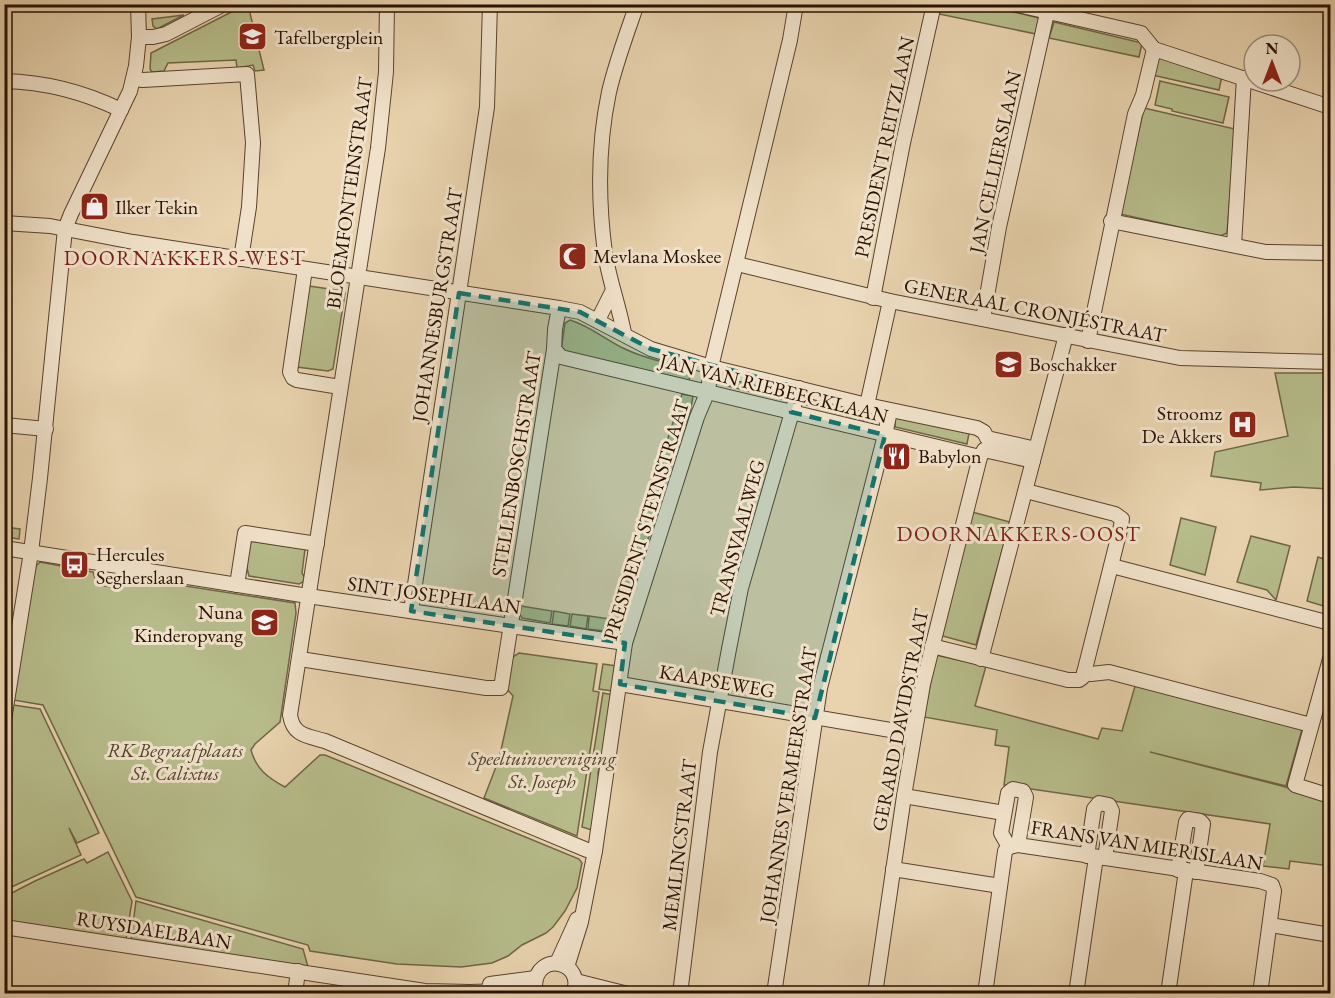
<svg xmlns="http://www.w3.org/2000/svg" width="1335" height="998" font-family="'EB Garamond',serif">
	<rect width="100%" height="100%" fill="#e8d3ae"/>
	<filter id="stains"><feTurbulence type="fractalNoise" baseFrequency=".00333" numOctaves="4"/><feColorMatrix values="0 0 0 0 .2 0 0 0 0 .09 0 0 0 0 .02 0 0 0 .5 -.17"/></filter>
	<radialGradient id="worn" r=".72"><stop offset=".6" stop-color="#630" stop-opacity="0"/><stop offset="1" stop-color="#630" stop-opacity=".3"/></radialGradient>
	<g fill="#b6bc8a" stroke="#706646" stroke-width="1.5">
		<path d="M980 4 1039 18 1036 34 939 14 942 5Z"/>
		<path d="M245 5H248L264 70 255 71 253 65 237 68 236 60 168 63 164 71 152 72 150 69 151 53Z"/>
		<path d="M184 15 157 29 153 26 152 19Z"/>
		<path d="M1054 22 1142 43 1139 57 1049 38Z"/>
		<path d="M1159 57 1222 76 1219 90 1152 75Z"/>
		<path d="M1160 81 1229 97 1223 123 1172 111V109L1155 105Z"/>
		<path d="M1144 108 1235 129 1227 233 1220 236 1120 214Z"/>
		<path d="M309 286 343 291 345 293 333 369 328 371 297 367Z"/>
		<path d="M570 320C590 326 606 340 625 349 646 359 672 364 694 369L693 376H690L689 381 561 351 565 323Z"/>
		<path d="M1275 373H1330V489L1294 487 1260 490 1261 483 1211 476 1215 452 1288 436Z"/>
		<path d="M718 375 788 392 786 400 715 383V376Z"/>
		<path d="M682 394 693 396C691 407 690 422 682 429L626 611 614 608Z"/>
		<path d="M804 396 877 413 879 419 873 423 866 421 803 404Z"/>
		<path d="M895 417 969 433 967 444 895 427Z"/>
		<path d="M972 512 1010 522 976 645 939 635Z"/>
		<path d="M1181 518 1216 527 1205 575 1170 565Z"/>
		<path d="M4 527 20 529 19 539 5 537Z"/>
		<path d="M1251 536 1290 546 1276 600 1267 590 1237 582Z"/>
		<path d="M251 541 305 549 302 573 305 578 303 582 299 584 249 576 246 565Z"/>
		<path d="M1318 557 1330 561V608L1307 601Z"/>
		<path d="M40 562 93 572 97 585 112 587 115 575 295 603 296 613 280 722 255 744 251 750C256 769 268 778 285 787L320 755H325L579 859 582 863 577 888 565 911 553 927 546 933 522 945 508 956 492 963 461 967 397 964 310 951 308 945 136 897 43 705 13 700 35 567Z"/>
		<path d="M521 606 552 611 550 623 522 618 520 614Z"/>
		<path d="M554 611 570 614 568 626 552 624Z"/>
		<path d="M572 614 588 616 586 629 570 626Z"/>
		<path d="M589 616 624 621 620 629 613 632 588 629Z"/>
		<path d="M519 653 597 664 593 691 599 692 577 836 484 798 499 759 513 696 507 689 511 658Z"/>
		<path d="M936 655 986 666 975 706 1098 739 1102 728 1122 731 1136 683 1303 726 1286 786 1150 752 1282 786 1330 801V866L1290 861 1289 869 1263 866 1270 824 1004 785 1009 747 995 745 997 730 924 717Z"/>
		<path d="M603 664 616 666 612 691 599 689Z"/>
		<path d="M603 693 613 695 602 762 598 772 599 785 592 830 582 827Z"/>
		<path d="M13 705 40 709 99 833 77 843 69 828 81 855 5 890V754Z"/>
		<path d="M108 852 132 901 126 939 5 921 4 897 35 881 84 859 87 863Z"/>
		<path d="M136 901 303 949 308 967 131 939Z"/>
	</g>
	<g fill="none" stroke-linecap="round" stroke-linejoin="round">
		<defs>
			<g id="minor">
				<path d="M387 4 386 72 378 148 290 715C293 736 308 736 325 741L587 850 595 851"/>
				<path d="M1014 4 1141 33 1154 49 1330 107"/>
				<path d="M139 37H153L166 34 224 4"/>
				<path d="M134 79 143 80 247 74 253 143 249 207 241 259"/>
				<path d="M4 81C46 82 84 92 121 110"/>
				<path d="M1111 221 1266 252 1330 253"/>
				<path d="M4 223 50 226 133 242 559 308 580 312 651 349 711 367 867 405 977 428 984 432 987 438 1036 449"/>
				<path d="M1234 245 1244 78"/>
				<path d="M737 264 890 301 1180 358 1330 362"/>
				<path d="M305 269 290 372 293 378 297 380 340 387"/>
				<path d="M873 298 903 143 934 4"/>
				<path d="M983 319 999 227 1047 13"/>
				<path d="M598 320 612 292"/>
				<path d="M624 333C619 306 609 280 605 253 598 200 598 144 609 92 616 62 627 33 637 4"/>
				<path d="M1088 341 1135 114 1143 95 1154 49"/>
				<path d="M554 349 561 357 980 457 984 450 1033 461"/>
				<path d="M867 405 890 301"/>
				<path d="M4 425 46 429"/>
				<path d="M4 548 308 596 625 643"/>
				<path d="M1112 566 1330 623"/>
				<path d="M237 585 245 533 317 544"/>
				<path d="M411 611 487 107 490 4"/>
				<path d="M932 646 1068 680H1079L1083 677 1121 526 1122 519 1115 514 1026 491"/>
				<path d="M300 659 486 688H501L554 349 555 329 559 308"/>
				<path d="M981 659 1066 335"/>
				<path d="M1330 659 1295 785 1330 796"/>
				<path d="M1084 673 1091 674 1109 672 1311 725"/>
				<path d="M620 684 914 734"/>
				<path d="M4 720 31 552 40 478 65 229 71 214 130 91 136 66 139 37 138 4"/>
				<path d="M904 796 1004 813"/>
				<path d="M1009 847 1018 845 1260 881 1272 885 1274 891 1260 994"/>
				<path d="M1087 856 1094 809 1099 803 1109 805 1112 811 1105 858"/>
				<path d="M893 869 1000 886"/>
				<path d="M1178 870 1186 822 1188 819 1200 821 1203 824 1196 872"/>
				<path d="M1270 925 1330 935"/>
				<path d="M4 927 425 991 470 992 536 990"/>
				<path d="M557 963 577 919"/>
				<path d="M567 967 581 922 595 851 625 643 697 417 708 391 711 367 790 40 796 4"/>
				<path d="M576 981 628 994"/>
				<path d="M490 984 536 978"/>
				<path d="M535 986C536 950 587 961 573 994"/>
				<path d="M295 994 298 971"/>
				<path d="M680 994 710 752 729 649 741 588 799 388"/>
				<path d="M774 994 820 688 885 435 890 411"/>
				<path d="M875 994 904 796 923 684 980 457"/>
				<path d="M985 994 1005 851 1009 847 1001 833 1008 793 1013 789 1023 791 1026 797 1018 845"/>
				<path d="M1076 994 1096 857"/>
				<path d="M1168 994 1186 871"/>
			</g>
		</defs>
		<use href="#minor" stroke="#59422d" stroke-width="16"/>
		<use href="#minor" stroke="#f0e2ca" stroke-width="14"/>
	</g>
	<path fill="#0f766e" fill-opacity="0.2" stroke="#0f766e" stroke-width="4.5" stroke-dasharray="12 8" stroke-linejoin="round" d="M459 293 580 312 651 349 799 388 791 412 885 435 815 718 620 684 625 643 411 611Z"/>
	<defs>
		<symbol id="school-square" viewBox="-11 -11 22 22"><rect x="-9" y="-9" width="18" height="18" rx="4" fill="#8f2418" stroke="#f0e2ca"/><path d="M0-5L7-2L0 1L-7-2ZM-4 1L0 2.5L4 1V4Q0 6-4 4Z" fill="#fff"/></symbol>
		<symbol id="shop-square" viewBox="-11 -11 22 22"><rect x="-9" y="-9" width="18" height="18" rx="4" fill="#8f2418" stroke="#f0e2ca"/><path d="M-5-2.5h2.3a2.7 3.5 0 0 1 5.4 0H5L5.5 6h-11ZM-1.5-2.5h3a1.5 2.3 0 0 0-3 0Z" fill="#fff"/></symbol>
		<symbol id="mosque-square" viewBox="-11 -11 22 22"><rect x="-9" y="-9" width="18" height="18" rx="4" fill="#8f2418" stroke="#f0e2ca"/><path d="M3.5-4.9A6 6 0 1 0 3.5 4.9A5 5 0 1 1 3.5-4.9Z" fill="#fff"/></symbol>
		<symbol id="hospital-square" viewBox="-11 -11 22 22"><rect x="-9" y="-9" width="18" height="18" rx="4" fill="#8f2418" stroke="#f0e2ca"/><path d="M-5-5h3v3.5h4V-5h3V5h-3V1.5h-4V5h-3Z" fill="#fff"/></symbol>
		<symbol id="restaurant-square" viewBox="-11 -11 22 22"><rect x="-9" y="-9" width="18" height="18" rx="4" fill="#8f2418" stroke="#f0e2ca"/><path d="M-5-6h1v4h1v-4h1v4h1v-4h1v5L-1.5 .5V6h-2V.5L-5-1ZM5-6V6H3V1.5H1.5Q1.5-4 5-6Z" fill="#fff"/></symbol>
		<symbol id="bus-square" viewBox="-11 -11 22 22"><rect x="-9" y="-9" width="18" height="18" rx="4" fill="#8f2418" stroke="#f0e2ca"/><path d="M-5-6H5V4H4V6H2V4H-2V6H-4V4H-5ZM-3.5-4V0h7V-4ZM-3.5 1.2v1.5H-2V1.2ZM2 1.2v1.5H3.5V1.2Z" fill="#fff"/></symbol>
	</defs>
	<g fill-rule="evenodd">
		<use href="#school-square" x="236" y="20" width="33" height="33"/>
		<use href="#shop-square" x="78" y="190" width="33" height="33"/>
		<use href="#mosque-square" x="556" y="240" width="33" height="33"/>
		<use href="#school-square" x="992" y="348" width="33" height="33"/>
		<use href="#hospital-square" x="1226" y="408" width="33" height="33"/>
		<use href="#restaurant-square" x="880" y="440" width="33" height="33"/>
		<use href="#bus-square" x="58" y="548" width="33" height="33"/>
		<use href="#school-square" x="248" y="606" width="33" height="33"/>
	</g>
	<g text-anchor="middle" dominant-baseline="central" stroke-width="6" stroke-linejoin="round" paint-order="stroke">
		<g font-size="20" fill="#291102" stroke="#f0e2ca" text-anchor="start">
			<text x="274" y="37">Tafelbergplein</text>
			<text x="115" y="207">Ilker Tekin</text>
			<text x="593" y="256">Mevlana Moskee</text>
			<text x="1029" y="364">Boschakker</text>
			<text x="1222" y="413" text-anchor="end">Stroomz<tspan x="1222" dy="23">De Akkers</tspan></text>
			<text x="918" y="456">Babylon</text>
			<text x="96" y="554">Hercules<tspan x="96" dy="23">Segherslaan</tspan></text>
			<text x="243" y="612" text-anchor="end">Nuna<tspan x="243" dy="23">Kinderopvang</tspan></text>
		</g>
		<g font-size="20" fill="#291102" stroke="#f0e2ca">
			<text transform="translate(884 147) rotate(-78)">PRESIDENT REITZLAAN</text>
			<text transform="translate(995 162) rotate(-78)">JAN CELLIERSLAAN</text>
			<text transform="translate(349 193) rotate(-82)">BLOEMFONTEINSTRAAT</text>
			<text transform="translate(437 305) rotate(-81)">JOHANNESBURGSTRAAT</text>
			<text transform="translate(1035 310) rotate(11)">GENERAAL CRONJÉSTRAAT</text>
			<text transform="translate(774 388) rotate(14)">JAN VAN RIEBEECKLAAN</text>
			<text transform="translate(516 464) rotate(-81)">STELLENBOSCHSTRAAT</text>
			<text transform="translate(646 520) rotate(-73)">PRESIDENT STEYNSTRAAT</text>
			<text transform="translate(737 538) rotate(-75)">TRANSVAALWEG</text>
			<text transform="translate(434 595) rotate(8)">SINT JOSEPHLAAN</text>
			<text transform="translate(717 681) rotate(10)">KAAPSEWEG</text>
			<text transform="translate(900 720) rotate(-79)">GERARD DAVIDSTRAAT</text>
			<text transform="translate(788 785) rotate(-81)">JOHANNES VERMEERSTRAAT</text>
			<text transform="translate(679 845) rotate(-83)">MEMLINCSTRAAT</text>
			<text transform="translate(1147 845) rotate(9)">FRANS VAN MIERISLAAN</text>
			<text transform="translate(154 930) rotate(9)">RUYSDAELBAAN</text>
		</g>
		<g font-size="20" font-style="italic" fill="#53442b" stroke="#f0e2ca">
			<text x="175" y="750">RK Begraafplaats<tspan x="175" dy="23">St. Calixtus</tspan></text>
			<text x="542" y="758">Speeltuinvereniging<tspan x="542" dy="23">St. Joseph</tspan></text>
		</g>
		<g font-size="21" letter-spacing="1.5" fill="#7a1f14" stroke="#f0e2ca">
			<text x="185" y="257">DOORNAKKERS-WEST</text>
			<text x="1019" y="533">DOORNAKKERS-OOST</text>
		</g>
	</g>
	<rect width="1335" height="998" fill="none" stroke="#e8d3ae" stroke-width="24"/>
	<rect x="6" y="6" width="1323" height="986" fill="none" stroke="#291102" stroke-width="3"/>
	<rect x="12" y="12" width="1311" height="974" fill="none" stroke="#291102" stroke-width="1.5"/>
	<g transform="translate(1272 63)"><circle r="28" fill="#f0e2ca" stroke="#a08e7a" stroke-width="1.5"/>
	<path d="M0-4.5L10 22L0 15L-10 22Z" fill="#8f2418"/>
	<text y="-9" font-size="16" font-weight="bold" text-anchor="middle" fill="#291102">N</text>
	</g>
	<rect width="100%" height="100%" filter="url(#stains)"/>
	<rect width="100%" height="100%" fill="url(#worn)"/>
</svg>
